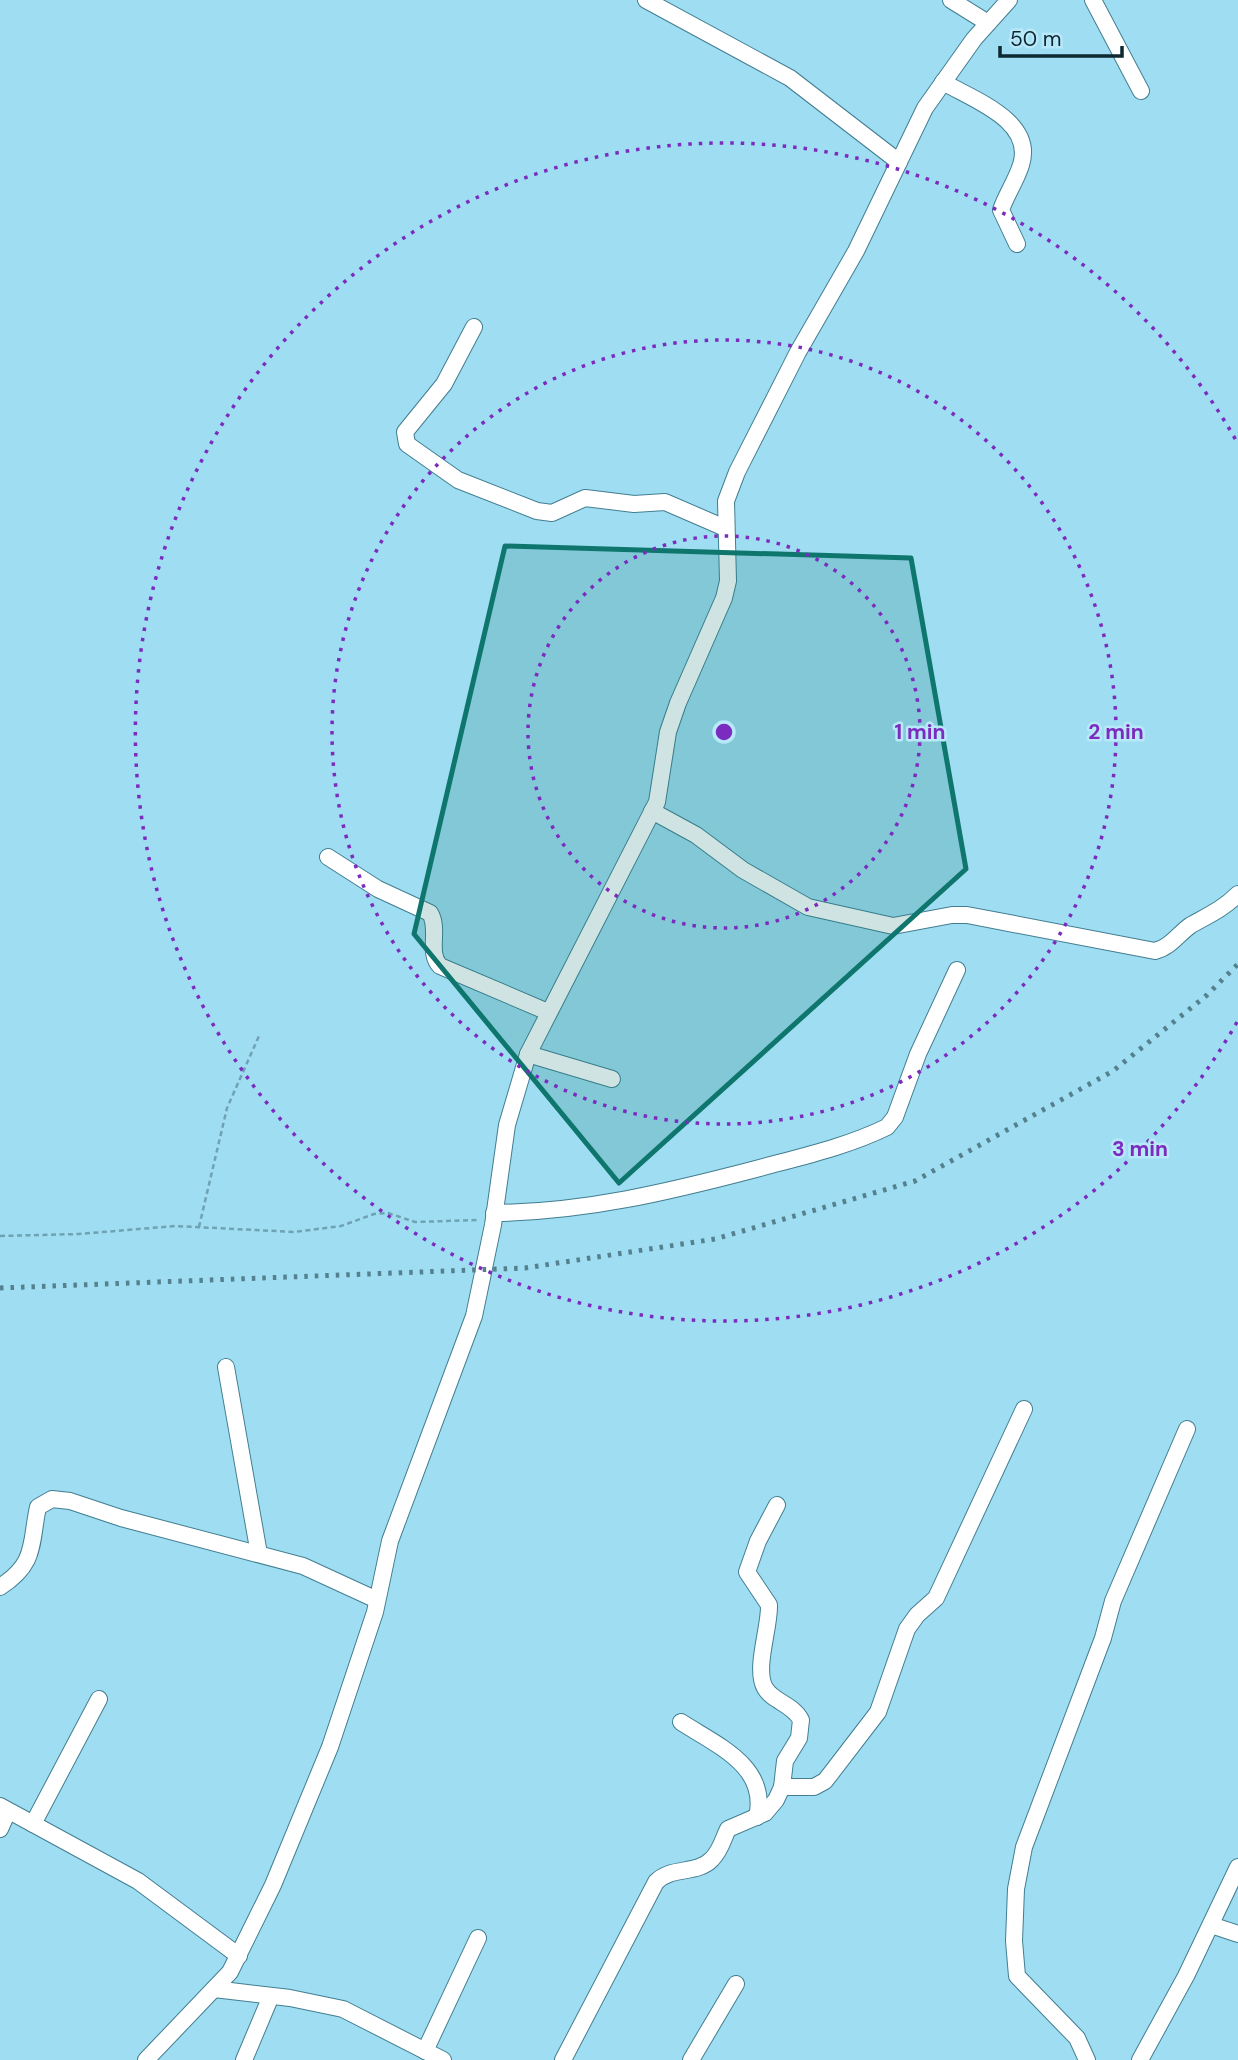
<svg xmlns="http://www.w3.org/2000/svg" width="1238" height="2060" font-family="'DM Sans',sans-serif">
	<rect width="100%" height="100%" fill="#9fddf2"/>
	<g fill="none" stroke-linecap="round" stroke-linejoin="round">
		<defs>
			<g id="street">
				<path d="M646 0 790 78 899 162"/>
				<path d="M951 0 988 23"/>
				<path d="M1093 0 1141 91"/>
				<path d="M943 82C974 100 1035 121 1021 165 1016 181 1006 195 1001 210L1017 244"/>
				<path d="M474 327 444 384 405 432 407 444 458 480 537 511 552 513 585 498 634 504 665 502 725 528"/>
				<path d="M652 811 696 835 743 870 808 907 893 926 952 915H967L1155 951C1171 947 1178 934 1191 925 1209 915 1223 909 1238 894"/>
				<path d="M328 857 378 889 430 913C440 929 427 953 440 966L548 1012"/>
				<path d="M528 1054 612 1079"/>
				<path d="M494 1213C585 1212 668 1192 756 1169 800 1157 846 1147 887 1127L895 1117 918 1054 957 970"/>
				<path d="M226 1367 259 1554"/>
				<path d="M0 1587C37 1563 30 1544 38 1507L52 1499 70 1501 121 1518 303 1566 377 1600"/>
				<path d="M681 1722C716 1745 769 1766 757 1817"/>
				<path d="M782 1787H814L825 1781 878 1712 907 1629 917 1615 936 1598 1024 1409"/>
				<path d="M0 1806 138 1881 239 1956"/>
				<path d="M33 1824 99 1699"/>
				<path d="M0 1829 8 1811"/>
				<path d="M1211 1925 1238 1934"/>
				<path d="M214 1989 290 1998 343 2009 443 2060"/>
				<path d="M425 2051 478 1938"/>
				<path d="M146 2060 230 1972 273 1885 330 1747 375 1612 390 1541 474 1316 493 1225 507 1125 528 1054 657 802 668 732 678 703 724 598 728 581 726 501 737 472 798 352 856 251 925 108 974 39 1009 0"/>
				<path d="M244 2060 271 1996"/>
				<path d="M563 2060 656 1882C671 1866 697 1875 712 1859 721 1850 723 1839 728 1829L765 1813 776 1800 782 1787 785 1761 799 1738 801 1720C793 1704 773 1702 765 1688 754 1669 770 1627 769 1605L747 1572 758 1541 777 1505"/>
				<path d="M691 2060 736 1984"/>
				<path d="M1087 2060 1077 2038 1017 1976 1014 1941 1016 1889 1024 1847 1103 1638 1113 1601 1187 1429"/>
				<path d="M1140 2060 1186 1976 1238 1867"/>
			</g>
		</defs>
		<use href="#street" stroke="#427e91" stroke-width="18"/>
		<g stroke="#6fa2b2" stroke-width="2.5" stroke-dasharray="5 3.5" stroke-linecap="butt">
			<path d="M199 1227 227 1108 259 1036"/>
			<path d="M0 1236 79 1234 175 1226 294 1232 341 1226 374 1214 388 1213 415 1222 478 1220"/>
		</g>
		<use href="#street" stroke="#fff" stroke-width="16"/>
		<path stroke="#55818f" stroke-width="5" stroke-dasharray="3.5 7" stroke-linecap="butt" d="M0 1288 525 1268 715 1239 915 1181 1113 1071 1207 995 1238 964"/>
	</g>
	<path fill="#0f766e" fill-opacity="0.2" stroke="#0f766e" stroke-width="5" stroke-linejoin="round" d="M505 546 911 558 966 869 619 1183 414 934Z"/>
	<g fill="none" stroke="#7b2cbf" stroke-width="3.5" stroke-dasharray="3.5 7">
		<circle cx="724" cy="732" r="196"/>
		<circle cx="724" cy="732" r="392"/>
		<path d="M1237 1022A589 589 0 1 1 1237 442"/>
	</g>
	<circle cx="724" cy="732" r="10" fill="#7b2cbf" stroke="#b8e8f9" stroke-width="3.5"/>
	<g font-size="21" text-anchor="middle" font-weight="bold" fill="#7b2cbf" stroke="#b8e8f9" stroke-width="5" stroke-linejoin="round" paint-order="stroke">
		<text x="920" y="739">1 min</text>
		<text x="1116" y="739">2 min</text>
		<text x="1140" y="1156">3 min</text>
	</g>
	<path d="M1000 46v10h122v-10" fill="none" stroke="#0e2830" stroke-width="3.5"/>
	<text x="1010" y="46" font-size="21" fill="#0e2830" stroke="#b8e8f9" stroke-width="5" paint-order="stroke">50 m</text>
</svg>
